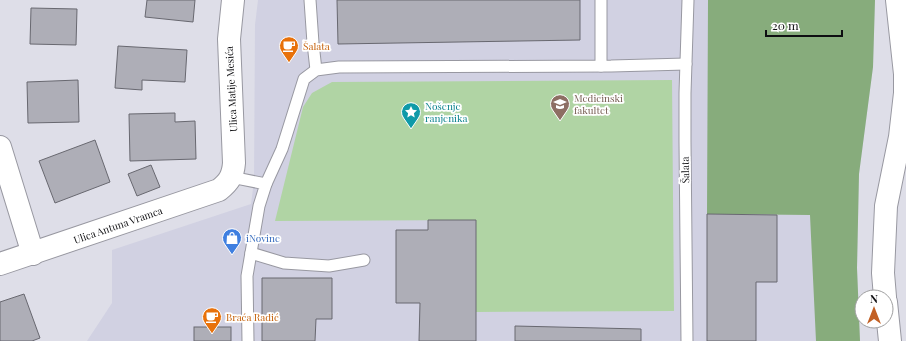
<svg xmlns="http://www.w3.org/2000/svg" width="906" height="341" font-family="'Playfair Display',serif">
	<rect width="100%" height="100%" fill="#dedee8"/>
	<path fill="#d1d1e2" d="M258 0H875L873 67 859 174 857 268 860 341H87L112 303V250L251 204 254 181 255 25Z"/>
	<path fill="#b0d4a4" d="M672 80 674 311 476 312V220L275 221 303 107 312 93 332 82Z"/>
	<path fill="#87ac7c" d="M708 0H875L873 67 859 174 857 268 860 341H816L810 215 707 214Z"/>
	<g fill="#aeaeb7" stroke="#686870">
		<path d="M147 0H195L193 22 145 17Z"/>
		<path d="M337 0H580V40L338 44Z"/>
		<path d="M31 8 77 9 76 45 30 44Z"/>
		<path d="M118 46 187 50 185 82 142 80V90L115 88Z"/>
		<path d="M78 80 79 122 28 123 27 82Z"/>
		<path d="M175 113V122L195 121 196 159 130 161 129 114Z"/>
		<path d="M95 140 110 182 55 203 39 161Z"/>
		<path d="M151 165 160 187 137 196 128 174Z"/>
		<path d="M707 214 777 215V282H756V341H707Z"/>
		<path d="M428 220H476V341H419L420 303H396V230H428Z"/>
		<path d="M262 278H332V319H316L315 341H262Z"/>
		<path d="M24 294 40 338 32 341H0V302Z"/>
		<path d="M515 326 641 329V341H515Z"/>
		<rect x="194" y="327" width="37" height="14"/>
	</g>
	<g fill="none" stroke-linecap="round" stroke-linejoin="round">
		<defs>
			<g id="service">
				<path d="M310 0 313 43 316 70"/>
				<path d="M601 0V66"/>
				<path d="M231 177 266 184 259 206 247 276 248 341"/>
				<path d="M266 184 282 149 304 79 316 70 339 67 611 66 686 64"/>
				<path d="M251 253 284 263 329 266 364 260"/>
				<path d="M687 341 685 142V93L688 0"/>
			</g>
			<g id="minor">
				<path d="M0 147 33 254"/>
				<path d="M0 264 219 190C229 182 233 176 234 163L229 39 233 0"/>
			</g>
			<g id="secondary">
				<path d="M885 297 883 273 886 206 900 137 905 93V74L897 0"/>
				<path d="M886 302 890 341"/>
			</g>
		</defs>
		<use href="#service" stroke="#9898a1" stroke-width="13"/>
		<use href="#minor" stroke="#9898a1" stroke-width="24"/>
		<use href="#secondary" stroke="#9898a1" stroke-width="24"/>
		<use href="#service" stroke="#fff" stroke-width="11"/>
		<use href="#minor" stroke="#fff" stroke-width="22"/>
		<use href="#secondary" stroke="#fff" stroke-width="22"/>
	</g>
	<defs>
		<symbol id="cafe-pin" viewBox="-11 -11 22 30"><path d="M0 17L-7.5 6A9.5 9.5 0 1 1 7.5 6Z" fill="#e8710a" stroke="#fff"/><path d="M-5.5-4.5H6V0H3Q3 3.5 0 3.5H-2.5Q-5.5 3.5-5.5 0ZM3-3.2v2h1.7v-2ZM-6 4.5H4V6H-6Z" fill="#fff"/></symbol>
		<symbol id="university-pin" viewBox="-11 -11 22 30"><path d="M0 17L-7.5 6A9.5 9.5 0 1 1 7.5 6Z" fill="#8d6e63" stroke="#fff"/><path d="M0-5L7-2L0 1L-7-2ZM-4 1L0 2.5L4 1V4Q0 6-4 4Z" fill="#fff"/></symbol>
		<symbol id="sight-pin" viewBox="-11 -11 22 30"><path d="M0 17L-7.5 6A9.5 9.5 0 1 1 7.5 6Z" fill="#0f9aa8" stroke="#fff"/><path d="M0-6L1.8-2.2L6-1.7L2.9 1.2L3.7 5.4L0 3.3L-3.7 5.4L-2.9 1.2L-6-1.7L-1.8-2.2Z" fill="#fff"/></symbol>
		<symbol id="shop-pin" viewBox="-11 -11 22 30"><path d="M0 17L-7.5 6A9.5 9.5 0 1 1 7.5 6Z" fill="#3f7fe0" stroke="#fff"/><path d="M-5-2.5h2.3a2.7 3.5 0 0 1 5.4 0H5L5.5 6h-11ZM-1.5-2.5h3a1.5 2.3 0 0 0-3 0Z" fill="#fff"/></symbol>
	</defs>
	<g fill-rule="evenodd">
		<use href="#cafe-pin" x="278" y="35" width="22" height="30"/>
		<use href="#university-pin" x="549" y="93" width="22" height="30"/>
		<use href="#sight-pin" x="400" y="101" width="22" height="30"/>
		<use href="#shop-pin" x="221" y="227" width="22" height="30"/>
		<use href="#cafe-pin" x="201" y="306" width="22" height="30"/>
	</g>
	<g text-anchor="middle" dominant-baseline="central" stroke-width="3.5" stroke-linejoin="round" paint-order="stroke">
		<g font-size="10" fill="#c56008" stroke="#fff" text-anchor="start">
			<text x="303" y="46">Šalata</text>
			<text x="226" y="317">Braća Radić</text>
		</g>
		<g font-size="10" fill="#0e0e11" stroke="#fff">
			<text transform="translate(231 89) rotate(-93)">Ulica Matije Mesića</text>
			<text transform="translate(685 170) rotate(-91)">Šalata</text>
			<text transform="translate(118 225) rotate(-19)">Ulica Antuna Vramca</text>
		</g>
		<g font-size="10" fill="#785e54" stroke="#fff" text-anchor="start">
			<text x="574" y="98">Medicinski<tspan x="574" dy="12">fakultet</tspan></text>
		</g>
		<g font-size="10" fill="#0d838f" stroke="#fff" text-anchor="start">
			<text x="425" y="106">Nošenje<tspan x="425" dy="12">ranjenika</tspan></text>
		</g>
		<g font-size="10" fill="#366cbe" stroke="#fff" text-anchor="start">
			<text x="246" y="238">iNovine</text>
		</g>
	</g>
	<g transform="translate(874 309)"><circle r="19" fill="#ffffff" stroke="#9f9fa0"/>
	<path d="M0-3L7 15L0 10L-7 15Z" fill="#c26024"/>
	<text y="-6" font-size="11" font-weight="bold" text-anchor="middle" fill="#0e0e11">N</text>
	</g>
	<path d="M766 30v6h76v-6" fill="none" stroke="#0e0e11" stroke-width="2"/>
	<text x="772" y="30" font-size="12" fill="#0e0e11" stroke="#ffffff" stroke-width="3" paint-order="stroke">20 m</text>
</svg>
